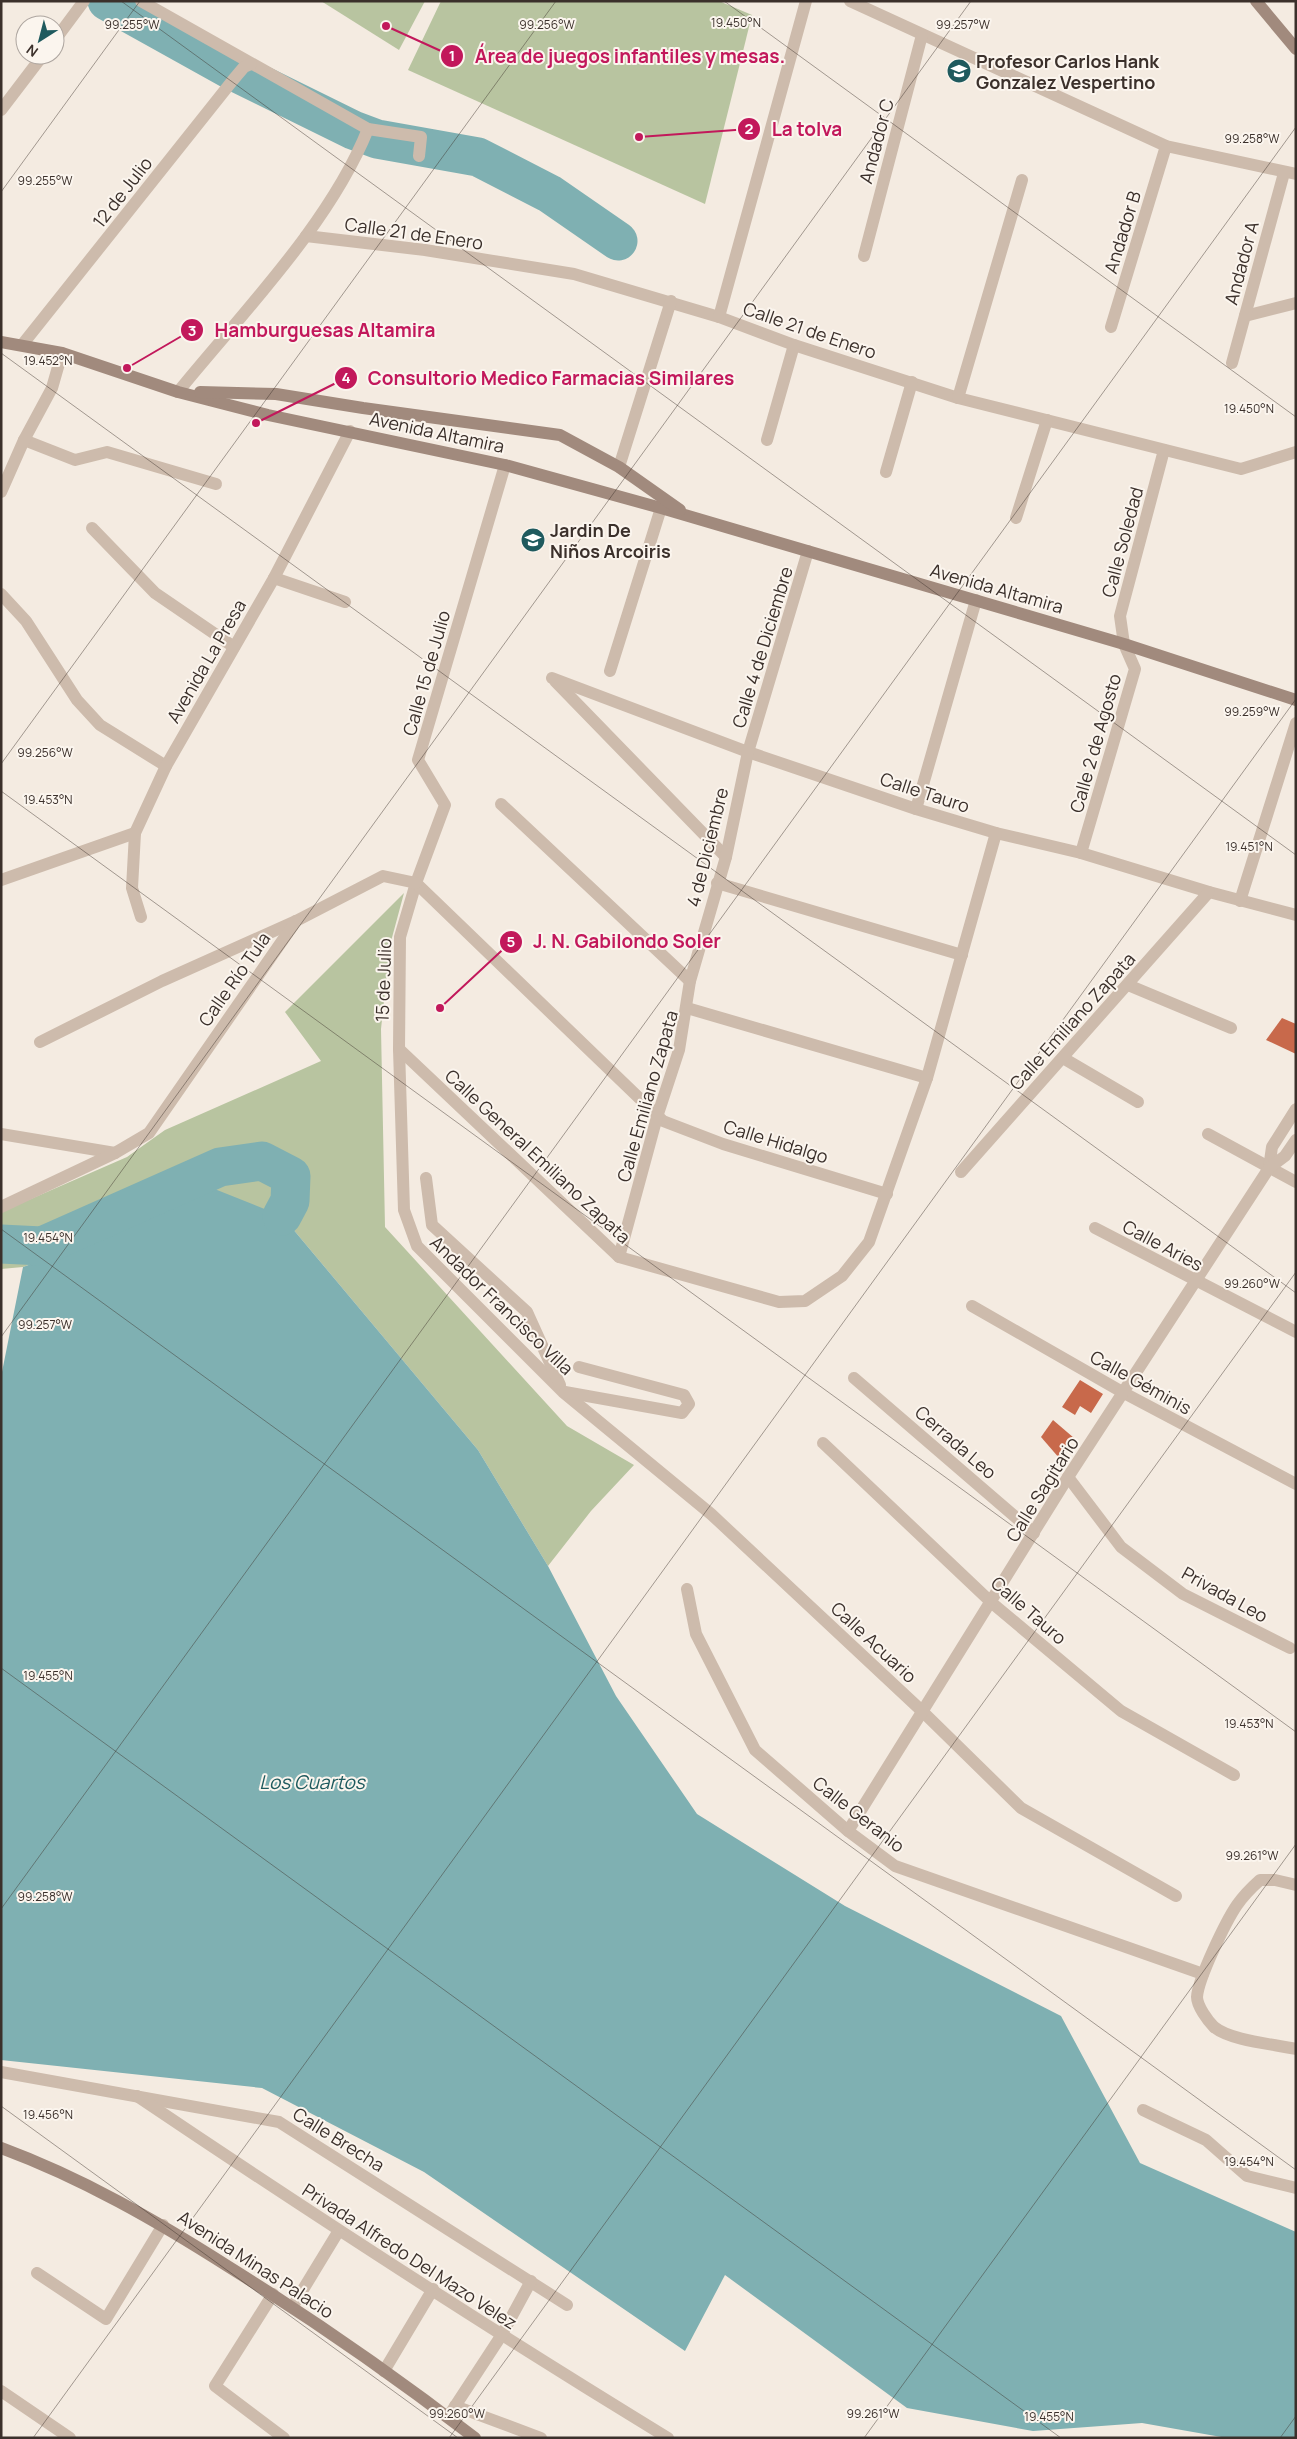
<svg xmlns="http://www.w3.org/2000/svg" width="1297" height="2439" font-family="Manrope,sans-serif">
	<rect width="100%" height="100%" fill="#f4ebe1"/>
	<g fill="#b8c4a0">
		<path d="M321 1H425L399 50Z"/>
		<path d="M441 1H719L752 15 705 204 408 70Z"/>
		<path d="M404 893 390 945 381 1029 385 1227 567 1426 634 1465 591 1511 548 1566 478 1450 282 1216 145 1209 67 1251 23 1267 1 1269V1212L127 1157 165 1130 321 1061 285 1012Z"/>
	</g>
	<path fill="#7fb0b2" d="M202 1184 282 1216 478 1450 548 1566 616 1696 697 1814 845 1906 1061 2016 1140 2163 1296 2232V2438H1227L1142 2423 1033 2431 907 2408 725 2275 685 2351 424 2172 262 2088 1 2060V1377L23 1267 67 1251 145 1209Z"/>
	<g fill="none" stroke-linecap="round" stroke-linejoin="round">
		<g stroke="#7fb0b2" stroke-width="39">
			<path d="M107 1 231 70 353 130 377 139 478 157 550 194 618 241"/>
			<path d="M1 1244 42 1246 220 1167 262 1161 291 1176 290 1201 282 1216"/>
		</g>
	</g>
	<g fill="#c8694b">
		<path d="M1282 1018 1296 1024V1054L1266 1040Z"/>
		<path d="M1080 1380 1103 1394 1091 1413 1080 1406 1075 1415 1062 1407Z"/>
		<path d="M1053 1420 1074 1438 1060 1459 1041 1437Z"/>
	</g>
	<g fill="none" stroke-linecap="round" stroke-linejoin="round">
		<g stroke="#cdbbac" stroke-width="12">
			<path d="M141 1 368 129 421 137 419 156"/>
			<path d="M850 1 1166 146 1296 174"/>
			<path d="M55 40 84 1"/>
			<path d="M1 110 43 55"/>
			<path d="M306 236 425 250 574 274 719 317 794 345 958 398 1241 469 1296 452"/>
			<path d="M864 256 922 35"/>
			<path d="M1245 316 1296 303"/>
			<path d="M719 317 806 1"/>
			<path d="M1111 327 1166 146"/>
			<path d="M22 345 233 80 244 67 251 64"/>
			<path d="M1232 363 1284 173"/>
			<path d="M178 392C242 313 330 224 368 129"/>
			<path d="M958 398 1022 180"/>
			<path d="M24 440 75 460 107 452 216 484"/>
			<path d="M767 440 794 345"/>
			<path d="M505 465 418 760 445 805 416 883 400 937 399 1049 404 1210 417 1246 563 1392 711 1514 923 1712 1021 1808 1176 1896"/>
			<path d="M619 467 671 301"/>
			<path d="M886 472 912 382"/>
			<path d="M1 492 24 440 52 388 62 353"/>
			<path d="M1016 518 1047 420"/>
			<path d="M92 528 155 593 234 647"/>
			<path d="M274 578 345 602"/>
			<path d="M1 594 26 621 77 700 100 725 166 766"/>
			<path d="M610 671 661 508"/>
			<path d="M552 678 748 752 916 809 996 833 1081 853 1209 892 1296 915"/>
			<path d="M555 681 726 857"/>
			<path d="M501 804 690 981"/>
			<path d="M916 809 976 600"/>
			<path d="M1081 853 1135 669 1124 644 1120 616 1164 450"/>
			<path d="M1 880 135 833"/>
			<path d="M416 883 663 1121 723 1144 887 1194"/>
			<path d="M717 883 962 955"/>
			<path d="M1240 901 1296 723"/>
			<path d="M141 917 132 888 135 833 166 766 274 578 350 431"/>
			<path d="M1128 985 1231 1028"/>
			<path d="M687 1008 927 1078"/>
			<path d="M40 1042 162 981 296 921 383 876 416 883"/>
			<path d="M399 1049 619 1257 779 1302 805 1301 842 1276 869 1242 927 1078 996 833"/>
			<path d="M1063 1058 1138 1102"/>
			<path d="M1 1134 115 1153"/>
			<path d="M1208 1134 1296 1182"/>
			<path d="M1269 1168 1272 1147 1296 1109"/>
			<path d="M961 1172 1209 892"/>
			<path d="M426 1178 432 1225 527 1312 560 1385"/>
			<path d="M1 1207 115 1153 149 1133 296 921"/>
			<path d="M1095 1228 1296 1332"/>
			<path d="M619 1257 657 1117 679 1050 690 981 726 857 748 752 808 551"/>
			<path d="M972 1306 1124 1393 1296 1484"/>
			<path d="M854 1378 1034 1533"/>
			<path d="M565 1392 682 1413 689 1404 684 1395 579 1367"/>
			<path d="M823 1443 992 1603 1121 1711 1234 1775"/>
			<path d="M1068 1477 1121 1547 1183 1594 1290 1648"/>
			<path d="M687 1589 696 1634 755 1750 848 1831 895 1866 1203 1974"/>
			<path d="M848 1831 1068 1477 1269 1168 1285 1156 1296 1140"/>
			<path d="M1296 1885 1275 1880H1260C1251 1888 1244 1895 1237 1905 1226 1921 1198 1979 1197 1997 1197 2006 1208 2021 1214 2027 1231 2041 1274 2044 1296 2049"/>
			<path d="M1 2072 279 2122 567 2305"/>
			<path d="M137 2096C312 2214 488 2328 668 2438"/>
			<path d="M1143 2110 1206 2140 1247 2176 1296 2188"/>
			<path d="M37 2273 106 2319 163 2225"/>
			<path d="M273 2294 215 2386 284 2438"/>
			<path d="M293 2306 338 2232"/>
			<path d="M384 2371 433 2289"/>
			<path d="M1 2391 70 2438"/>
			<path d="M455 2406 541 2438"/>
			<path d="M448 2417 501 2336 531 2281"/>
		</g>
		<g stroke="#a18a7d" stroke-width="12">
			<path d="M1256 1 1296 49"/>
			<path d="M1 342 62 353 178 392 268 415 505 465 661 508 1124 644 1296 700"/>
			<path d="M200 392 276 394 363 408 560 435 619 467 680 510"/>
			<path d="M1 2148C82 2178 157 2221 229 2267 314 2320 396 2377 475 2438"/>
		</g>
	</g>
	<path fill="none" stroke="#3b302b" stroke-width="1" stroke-opacity="0.45" d="M121 1 1296 855M724 1 1296 417M1 192 140 1M1 353 1296 1293M1 764 556 1M1 791 1296 1732M1 1229 1296 2170M1 1337 971 1M1 1668 1061 2438M1 1909 1296 127M1 2106 458 2438M33 2438 1296 699M449 2438 1296 1272M864 2438 1296 1844M1280 2438 1296 2416"/>
	<defs>
		<symbol id="school-disc" viewBox="-11 -11 22 22"><circle r="9.5" fill="#1f5a5e" stroke="#fbf5ee"/><path d="M0-5L7-2L0 1L-7-2ZM-4 1L0 2.5L4 1V4Q0 6-4 4Z" fill="#fff"/></symbol>
	</defs>
	<g fill-rule="evenodd">
		<use href="#school-disc" x="945" y="57" width="28" height="28"/>
		<use href="#school-disc" x="519" y="526" width="28" height="28"/>
	</g>
	<g text-anchor="middle" dominant-baseline="central" stroke-width="4" stroke-linejoin="round" paint-order="stroke">
		<g font-size="18" font-weight="bold" fill="#3b302b" stroke="#fbf5ee" text-anchor="start">
			<text x="976" y="61">Profesor Carlos Hank<tspan x="976" dy="21">Gonzalez Vespertino</tspan></text>
			<text x="550" y="530">Jardin De<tspan x="550" dy="21">Niños Arcoiris</tspan></text>
		</g>
		<g font-size="18" fill="#3b302b" stroke="#fbf5ee">
			<text transform="translate(876 141) rotate(-75)">Andador C</text>
			<text transform="translate(122 192) rotate(-52)">12 de Julio</text>
			<text transform="translate(1122 232) rotate(-73)">Andador B</text>
			<text transform="translate(414 233) rotate(8)">Calle 21 de Enero</text>
			<text transform="translate(1241 263) rotate(-75)">Andador A</text>
			<text transform="translate(810 330) rotate(19)">Calle 21 de Enero</text>
			<text transform="translate(437 432) rotate(12)">Avenida Altamira</text>
			<text transform="translate(1122 542) rotate(-75)">Calle Soledad</text>
			<text transform="translate(997 588) rotate(16)">Avenida Altamira</text>
			<text transform="translate(762 647) rotate(-73)">Calle 4 de Diciembre</text>
			<text transform="translate(206 661) rotate(-60)">Avenida La Presa</text>
			<text transform="translate(426 673) rotate(-74)">Calle 15 de Julio</text>
			<text transform="translate(1095 743) rotate(-74)">Calle 2 de Agosto</text>
			<text transform="translate(925 792) rotate(18)">Calle Tauro</text>
			<text transform="translate(707 847) rotate(-76)">4 de Diciembre</text>
			<text transform="translate(234 979) rotate(-55)">Calle Río Tula</text>
			<text transform="translate(383 980) rotate(-88)">15 de Julio</text>
			<text transform="translate(1072 1021) rotate(-48)">Calle Emiliano Zapata</text>
			<text transform="translate(647 1096) rotate(-74)">Calle Emiliano Zapata</text>
			<text transform="translate(776 1141) rotate(17)">Calle Hidalgo</text>
			<text transform="translate(538 1156) rotate(43)">Calle General Emiliano Zapata</text>
			<text transform="translate(1163 1245) rotate(28)">Calle Aries</text>
			<text transform="translate(502 1305) rotate(44)">Andador Francisco Villa</text>
			<text transform="translate(1141 1382) rotate(29)">Calle Géminis</text>
			<text transform="translate(956 1442) rotate(41)">Cerrada Leo</text>
			<text transform="translate(1042 1489) rotate(-58)">Calle Sagitario</text>
			<text transform="translate(1225 1594) rotate(29)">Privada Leo</text>
			<text transform="translate(1029 1610) rotate(41)">Calle Tauro</text>
			<text transform="translate(874 1642) rotate(43)">Calle Acuario</text>
			<text transform="translate(859 1814) rotate(38)">Calle Geranio</text>
			<text transform="translate(339 2139) rotate(32)">Calle Brecha</text>
			<text transform="translate(410 2256) rotate(33)">Privada Alfredo Del Mazo Velez</text>
			<text transform="translate(256 2264) rotate(33)">Avenida Minas Palacio</text>
		</g>
		<g font-size="19" font-style="italic" fill="#1f5a5e" stroke="#fbf5ee">
			<text x="312" y="1782">Los Cuartos</text>
		</g>
	</g>
	<g font-size="12" text-anchor="middle" fill="#3b302b" stroke="#fbf5ee" stroke-width="4" stroke-linejoin="round" paint-order="stroke">
		<text x="736" y="27">19.450°N</text>
		<text x="132" y="29">99.255°W</text>
		<text x="547" y="29">99.256°W</text>
		<text x="963" y="29">99.257°W</text>
		<text x="1252" y="143">99.258°W</text>
		<text x="45" y="185">99.255°W</text>
		<text x="48" y="365">19.452°N</text>
		<text x="1249" y="413">19.450°N</text>
		<text x="1252" y="716">99.259°W</text>
		<text x="45" y="757">99.256°W</text>
		<text x="48" y="804">19.453°N</text>
		<text x="1249" y="851">19.451°N</text>
		<text x="48" y="1242">19.454°N</text>
		<text x="1252" y="1288">99.260°W</text>
		<text x="45" y="1329">99.257°W</text>
		<text x="48" y="1680">19.455°N</text>
		<text x="1249" y="1728">19.453°N</text>
		<text x="1252" y="1860">99.261°W</text>
		<text x="45" y="1901">99.258°W</text>
		<text x="48" y="2119">19.456°N</text>
		<text x="1249" y="2166">19.454°N</text>
		<text x="457" y="2418">99.260°W</text>
		<text x="873" y="2418">99.261°W</text>
		<text x="1049" y="2421">19.455°N</text>
	</g>
	<path fill="none" stroke="#c2185b" stroke-width="2" d="M386 26L452 56M639 137L749 129M127 368L192 330M256 423L346 378M440 1008L511 942"/>
	<g fill="#c2185b" stroke="#fbf5ee" stroke-width="2">
		<circle cx="386" cy="26" r="5"/>
		<circle cx="639" cy="137" r="5"/>
		<circle cx="127" cy="368" r="5"/>
		<circle cx="256" cy="423" r="5"/>
		<circle cx="440" cy="1008" r="5"/>
		<circle cx="452" cy="56" r="12"/>
		<circle cx="749" cy="129" r="12"/>
		<circle cx="192" cy="330" r="12"/>
		<circle cx="346" cy="378" r="12"/>
		<circle cx="511" cy="942" r="12"/>
	</g>
	<g font-size="15" text-anchor="middle" font-weight="bold" fill="#fff">
		<text x="452" y="61">1</text>
		<text x="749" y="134">2</text>
		<text x="192" y="336">3</text>
		<text x="346" y="383">4</text>
		<text x="511" y="947">5</text>
	</g>
	<g font-size="19" text-anchor="middle" font-weight="bold" fill="#c2185b" stroke="#fbf5ee" stroke-width="4" stroke-linejoin="round" paint-order="stroke">
		<text x="630" y="63">Área de juegos infantiles y mesas.</text>
		<text x="807" y="136">La tolva</text>
		<text x="325" y="337">Hamburguesas Altamira</text>
		<text x="551" y="385">Consultorio Medico Farmacias Similares</text>
		<text x="627" y="948">J. N. Gabilondo Soler</text>
	</g>
	<rect width="1297" height="2439" fill="none" stroke="#3b302b" stroke-width="5"/>
	<g transform="translate(40 40) rotate(216)"><circle r="24" fill="#fbf5ee" stroke="#aea6a0"/>
	<path d="M0-4L9 19L0 12L-9 19Z" fill="#1f5a5e"/>
	<text y="-8" font-size="14" font-weight="bold" text-anchor="middle" fill="#3b302b">N</text>
	</g>
</svg>
